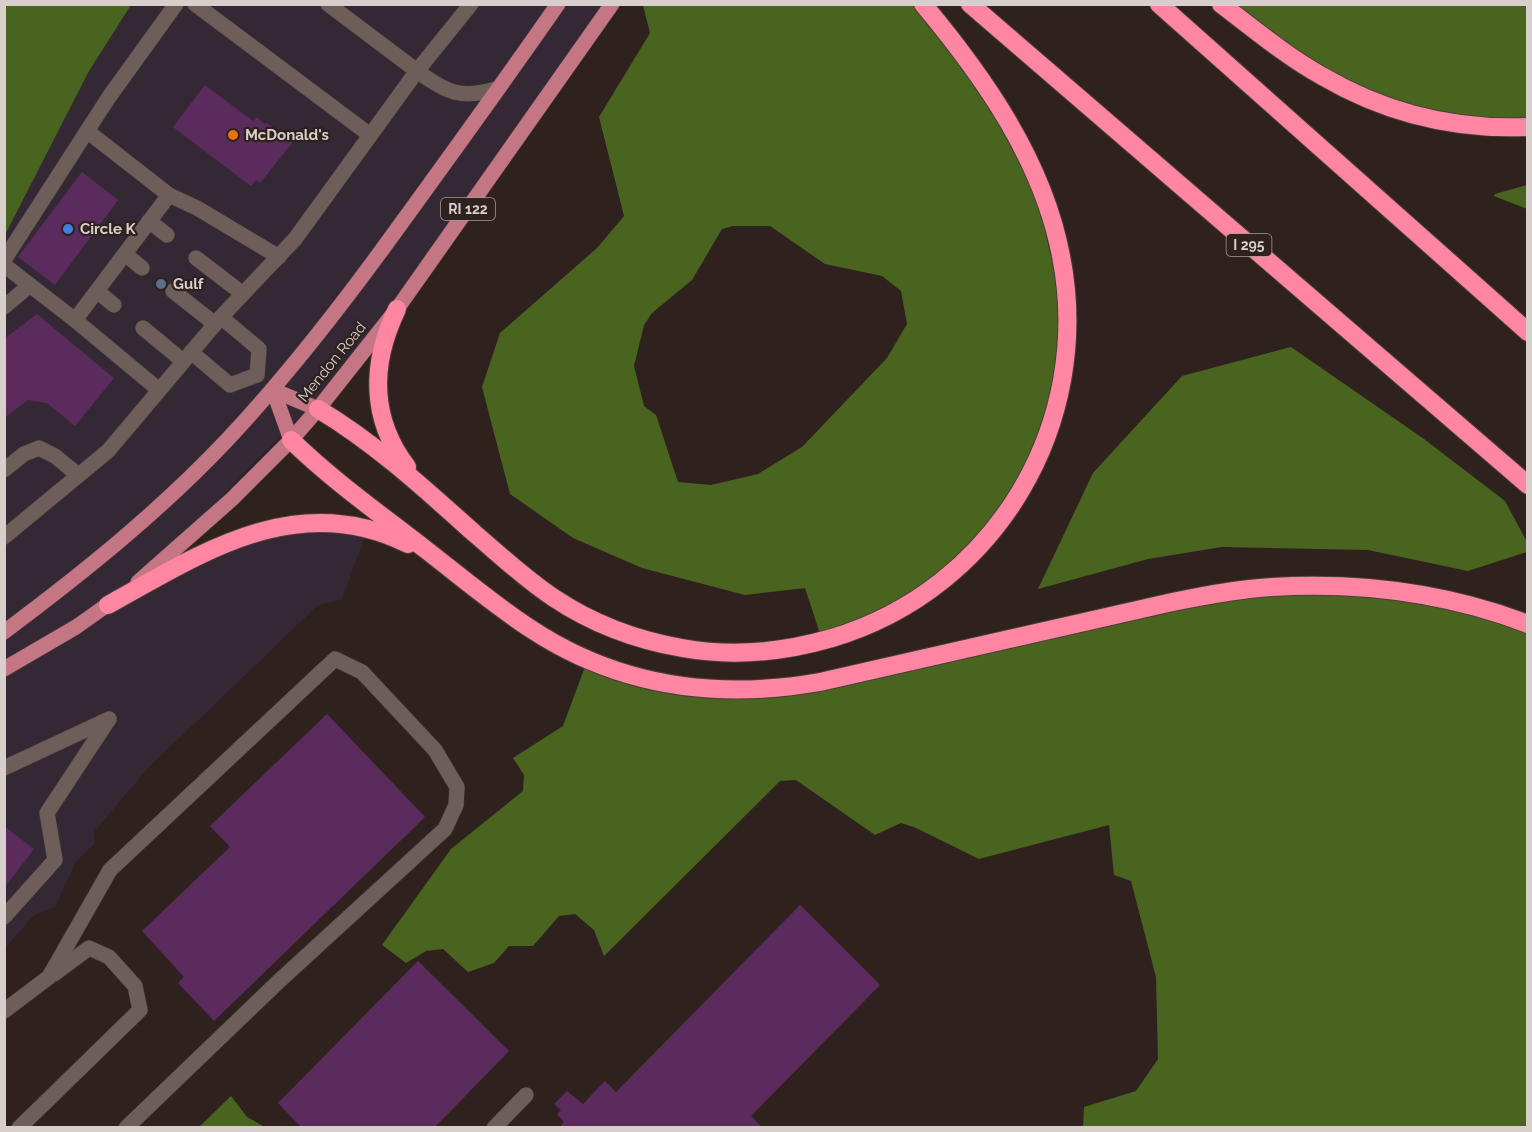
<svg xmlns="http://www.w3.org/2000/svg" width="1532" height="1132" font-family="Raleway,sans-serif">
	<rect width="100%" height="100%" fill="#2f221e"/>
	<path fill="#352835" d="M131 5H607L376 331 301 416 156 563 275 525 364 531V538L342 599 318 605 147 769 94 832 95 843 75 863 55 907 34 915 5 948V235L89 71Z"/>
	<g fill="#49641e" fill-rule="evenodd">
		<path d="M5 4 131 5 89 71 5 235Z"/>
		<path d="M643 5H918L978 84 1037 197 1062 303 1052 403 1032 454 1008 500 929 590 821 637 805 588 745 595 642 568 573 538 510 494 482 387 500 333 597 248 624 216 599 117 650 33ZM733 226H770L825 264 882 276 901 291 907 324 887 358 802 447 758 474 711 485 678 482 656 415 644 406 634 366 644 325 652 313 692 280 722 229Z"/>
		<path d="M1217 5H1527V129L1371 103Z"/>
		<path d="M1527 185V209L1494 196 1495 194Z"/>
		<path d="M1291 347 1424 439 1505 501 1527 542V552L1468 571 1368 550 1222 547 1148 559 1038 589 1093 473 1182 376Z"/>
		<path d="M1238 589 1394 595 1527 628V1127H1083L1084 1107 1136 1091 1158 1059 1156 977 1131 881 1114 875 1109 825 979 859 914 827 901 823 875 835 796 780 780 781 604 956 594 930 575 914 559 916 533 946H509L494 963 468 972 443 949 426 951 406 963 382 945 451 849 523 791 524 775 513 758 563 726 586 664 747 691Z"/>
		<path d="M231 1096 247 1117 265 1127H199Z"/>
	</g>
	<g fill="#5c2b5e">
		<path d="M205 85 253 121 256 117 265 124 267 123 293 142 260 183 256 180 251 186 173 127Z"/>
		<path d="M82 172 118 200 55 285 18 257Z"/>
		<path d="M37 314 114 378 75 426 47 403 28 400 4 418V339Z"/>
		<path d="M327 714 425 817 214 1021 178 983 184 977 142 931 230 847 210 826Z"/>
		<path d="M4 826 34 849 4 888Z"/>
		<path d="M800 905 880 985 751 1116 763 1128H559L564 1122 557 1114 561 1110 554 1104 567 1091 583 1104 605 1081 616 1092Z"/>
		<path d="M418 961 509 1051 434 1128H302L278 1103Z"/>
	</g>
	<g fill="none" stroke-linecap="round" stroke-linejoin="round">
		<defs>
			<g id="service">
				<path d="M176 4 109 97 87 131 169 195 197 208 279 257"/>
				<path d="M195 4 370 135"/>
				<path d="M328 4 417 71 471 4"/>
				<path d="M149 221 167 235"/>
				<path d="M125 254 142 268"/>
				<path d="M196 258 243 294"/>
				<path d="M4 260 87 131"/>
				<path d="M4 265 75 320"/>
				<path d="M97 291 114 305"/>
				<path d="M173 291 215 324"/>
				<path d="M4 307 30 285"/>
				<path d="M221 317 259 349 257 375"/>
				<path d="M143 328 183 361"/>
				<path d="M191 352 230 385 257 375"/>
				<path d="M159 390 75 320 169 195"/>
				<path d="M4 470 24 454 39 448 55 456 78 475"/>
				<path d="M4 537 108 451 221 317 295 239 417 71C447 93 462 100 499 88"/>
				<path d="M4 768 109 719"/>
				<path d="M4 917 55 860 47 813 109 719"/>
				<path d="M4 1011 49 977 110 870 335 659 362 672 435 750 457 787 456 805 445 829 278 982 126 1128"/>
				<path d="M19 1128 140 1010 135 986 109 957 89 948 54 974"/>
				<path d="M494 1128 526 1095"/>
			</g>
			<g id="primary">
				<path d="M273 390 291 440"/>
				<path d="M273 390 318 409"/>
				<path d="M138 582 232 499 291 440 318 409 397 309 612 4"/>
				<path d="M4 632C83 573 159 512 227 440 290 373 346 300 400 225 453 152 506 79 558 4"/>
				<path d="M4 669 76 627 117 598"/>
			</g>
			<g id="motorway">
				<path d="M970 4 1528 485"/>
				<path d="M1159 4 1528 332"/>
				<path d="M1221 4C1254 29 1286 56 1322 76 1385 113 1455 130 1528 127"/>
				<path d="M397 309C371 363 370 418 407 467"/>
				<path d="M318 409C375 443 425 489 474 533 500 555 525 579 554 598 593 624 636 640 682 648 732 657 784 652 832 638 996 589 1094 423 1061 256 1043 161 984 77 923 4"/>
				<path d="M291 440C332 480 380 514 425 549 460 576 494 605 531 629 619 687 717 700 820 682L1168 603C1202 596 1237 589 1272 587 1358 582 1447 593 1528 624"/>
				<path d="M108 605C203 552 298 489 408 544"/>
			</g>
		</defs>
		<use href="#service" stroke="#493f3b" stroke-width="16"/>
		<use href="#primary" stroke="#493f3b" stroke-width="16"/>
		<use href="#motorway" stroke="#493f3b" stroke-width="20"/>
		<use href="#service" stroke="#6d5e59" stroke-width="15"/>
		<use href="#primary" stroke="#c47685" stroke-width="15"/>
		<use href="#motorway" stroke="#fe86a2" stroke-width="18"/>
	</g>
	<circle fill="#e8710a" stroke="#2f221e" stroke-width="2" cx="233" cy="135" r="6"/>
	<circle fill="#3f7fe0" stroke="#2f221e" stroke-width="2" cx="68" cy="229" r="6"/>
	<circle fill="#5c6f8a" stroke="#2f221e" stroke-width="2" cx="161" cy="284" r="6"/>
	<g text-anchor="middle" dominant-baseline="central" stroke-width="4.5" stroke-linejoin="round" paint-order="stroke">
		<g fill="#2f221e" stroke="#a59b98" stroke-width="1.5">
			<rect x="441" y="198" width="54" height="22" rx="4.5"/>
			<rect x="1226.5" y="234" width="45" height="22" rx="4.5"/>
		</g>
		<g font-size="14" font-weight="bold" fill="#d8cfcc">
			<text x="468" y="209">RI 122</text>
			<text x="1249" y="245">I 295</text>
		</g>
		<g font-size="15" font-weight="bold" fill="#d8cfcc" stroke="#2f221e" text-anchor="start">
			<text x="245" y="135">McDonald's</text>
			<text x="80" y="229">Circle K</text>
			<text x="173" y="284">Gulf</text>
		</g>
		<g font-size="15" fill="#d8cfcc" stroke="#2f221e">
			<text transform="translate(332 362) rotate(-51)">Mendon Road</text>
		</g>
	</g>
	<rect width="1532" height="1132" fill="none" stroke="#d8cfcc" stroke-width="12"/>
</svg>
